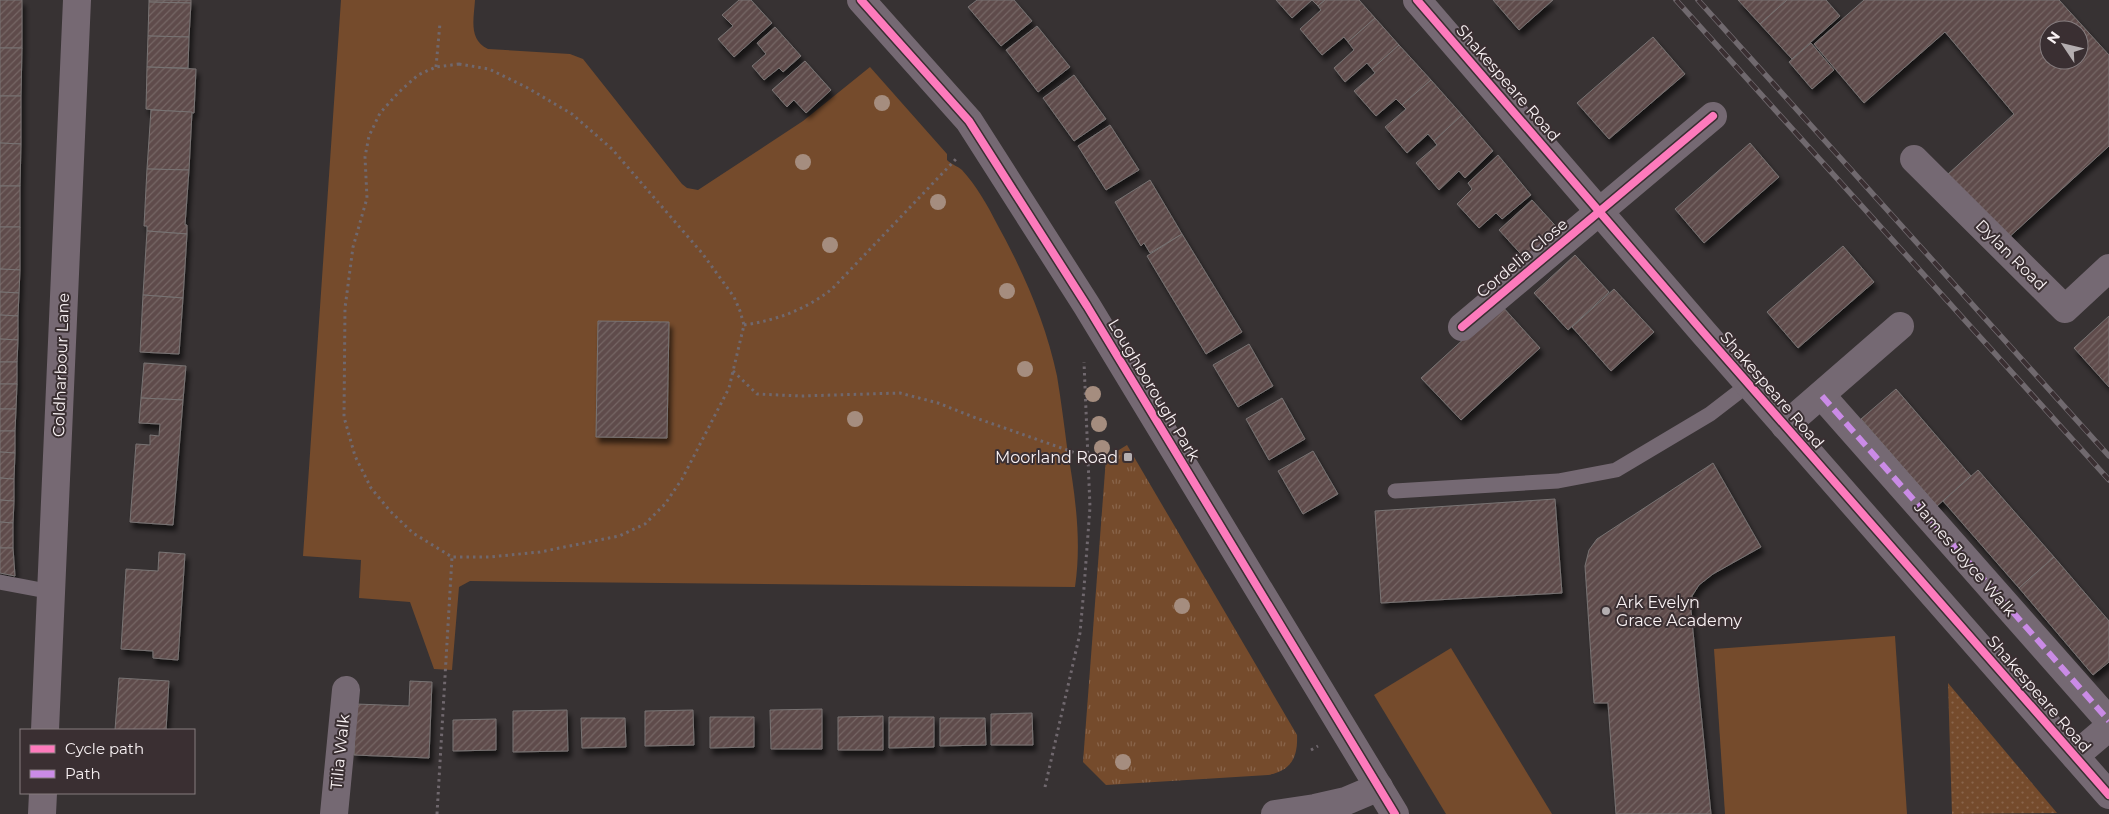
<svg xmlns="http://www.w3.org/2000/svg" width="2109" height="814" font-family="Montserrat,sans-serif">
	<defs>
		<pattern id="grass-tufts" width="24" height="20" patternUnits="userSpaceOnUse" patternTransform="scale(1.25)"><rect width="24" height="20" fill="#754b2c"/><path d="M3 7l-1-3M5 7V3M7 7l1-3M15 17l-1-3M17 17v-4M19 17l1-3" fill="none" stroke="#89654b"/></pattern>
		<pattern id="garden-dots" width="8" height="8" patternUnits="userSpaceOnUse" patternTransform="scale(1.25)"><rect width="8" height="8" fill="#754b2c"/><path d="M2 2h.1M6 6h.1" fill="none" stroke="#89654b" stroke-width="1.8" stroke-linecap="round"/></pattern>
		<pattern id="building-hatch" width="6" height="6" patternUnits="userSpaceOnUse" patternTransform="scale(1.25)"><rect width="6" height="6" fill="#5e4c4b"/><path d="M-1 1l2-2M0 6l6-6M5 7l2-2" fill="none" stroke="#766665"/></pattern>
		<filter id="shadow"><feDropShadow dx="3" dy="5.5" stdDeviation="2.5" flood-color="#0009"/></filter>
	</defs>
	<rect width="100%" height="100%" fill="#373233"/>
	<path fill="url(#grass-tufts)" d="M1127 445 1297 735C1298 757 1291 771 1268 775L1106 785 1083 762 1106 458Z"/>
	<g fill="#754b2c">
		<path d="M341 0H475C474 18 468 40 488 49L570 54 583 59 682 184 687 188 698 190 803 121 870 67 947 154V160C952 165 958 166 962 170 976 185 988 206 997 224 1023 271 1046 323 1057 376 1061 400 1064 424 1067 447 1075 494 1082 540 1075 587L470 581 459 587 452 670 434 669 410 602 359 598 361 560 303 556Z"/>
		<path d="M1895 636 1907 814H1725L1714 649Z"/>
		<path d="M1451 648 1552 814H1446L1374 695Z"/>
	</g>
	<path fill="url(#garden-dots)" d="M1948 683 2057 813 1952 814Z"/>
	<g fill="url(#building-hatch)" stroke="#787373" fill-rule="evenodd" filter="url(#shadow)">
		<rect x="0" y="0" width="22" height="48"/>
		<path d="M149 0H191V3L149 2Z"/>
		<path d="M739 0H751L772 23 734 57 718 39 733 26 722 15Z"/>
		<path d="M977 0H1014L1032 21 1001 46 968 7Z"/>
		<path d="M1276 0H1325L1318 6 1312 0 1292 18Z"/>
		<path d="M1325 0H1359L1375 18 1348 42 1344 37 1322 55 1300 29 1321 10 1318 6Z"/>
		<path d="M1493 0H1553L1519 30Z"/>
		<path d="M1738 0H1787L1760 24Z"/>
		<path d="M1787 0H1826L1840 16 1792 59 1760 24Z"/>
		<path d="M1864 0H2059L2109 55V146L2006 240 1947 175 2014 114 1945 32 1864 103 1814 44ZM2049 30H2079V60H2049Z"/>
		<path d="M149 2 191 3 189 37 148 36Z"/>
		<path d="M1375 18 1399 45 1372 69 1367 63 1345 82 1334 68 1354 50 1348 42Z"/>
		<path d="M1037 26 1070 67 1038 92 1006 50Z"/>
		<path d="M775 27 801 56 783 72 779 68 764 80 752 66 766 54 757 43Z"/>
		<path d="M148 36 189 37 188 68 147 67Z"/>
		<path d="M1653 37 1685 74 1609 139 1577 103Z"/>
		<path d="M1811 43 1834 70 1812 89 1789 62Z"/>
		<path d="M1399 45 1431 80 1402 105 1396 99 1376 116 1354 91 1375 73 1372 69Z"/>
		<path d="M0 48H22L21 96H0Z"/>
		<path d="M805 61 831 90 806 113 794 100 787 107 772 90Z"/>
		<path d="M147 67 196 69 194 113 146 109Z"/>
		<path d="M1074 75 1106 119 1074 141 1043 98Z"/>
		<path d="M1431 80 1462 115 1434 141 1428 134 1407 153 1385 127 1406 109 1402 105Z"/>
		<path d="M0 96H21V144L0 143Z"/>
		<path d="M151 110 192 112 189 170 147 169Z"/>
		<path d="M1462 115 1493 151 1465 178 1459 171 1439 190 1416 163 1437 145 1434 141Z"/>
		<path d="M1110 125 1139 170 1106 190 1078 146Z"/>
		<path d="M0 143 21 144 20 186H0Z"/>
		<path d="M1750 143 1779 177 1704 243 1675 209Z"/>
		<path d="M1498 155 1531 195 1502 219 1496 213 1479 228 1457 204 1472 189 1468 183Z"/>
		<path d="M147 169 189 170 185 225H187V234L147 231V226H144Z"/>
		<path d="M1150 180 1182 234 1150 253 1144 243 1141 246 1115 202Z"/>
		<rect x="0" y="186" width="20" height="41"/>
		<path d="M1532 200 1562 233 1529 263 1499 230Z"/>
		<path d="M0 227H20V270L0 269Z"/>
		<path d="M147 231 187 234 183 298 143 295Z"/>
		<path d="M1182 234 1242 332 1206 354 1147 256Z"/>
		<path d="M1843 246 1874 282 1798 348 1767 312Z"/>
		<path d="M1575 255 1609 292 1568 330 1534 293Z"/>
		<path d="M0 269 20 270 19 293 0 292Z"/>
		<path d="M1614 289 1654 332 1611 371 1572 327Z"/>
		<path d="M0 292 19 293 18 316 0 315Z"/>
		<path d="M143 295 183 298 179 354 140 352Z"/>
		<path d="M1501 305 1540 348 1461 420 1421 378Z"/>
		<path d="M0 315 18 316V340L0 339Z"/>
		<path d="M2109 316V387L2074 348Z"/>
		<path d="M598 321 669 322 667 438 596 437Z"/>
		<path d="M0 339 18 340 17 362H0Z"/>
		<path d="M1249 344 1273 386 1238 407 1213 365Z"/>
		<rect x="0" y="362" width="17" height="22"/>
		<path d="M144 363 186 366 183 400 141 398Z"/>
		<path d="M0 384H17L16 409H0Z"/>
		<path d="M1896 389 1971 476 1937 506 1861 419Z"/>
		<path d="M141 398 183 400 173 525 130 522 136 444 150 445V435L159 436 160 424 139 423Z"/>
		<path d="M1282 398 1305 439 1269 460 1246 419Z"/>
		<path d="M0 409H16L15 431H0Z"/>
		<path d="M0 431H15V453L0 452Z"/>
		<path d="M1313 451 1338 494 1303 514 1278 471Z"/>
		<path d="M0 452 15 453 14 479 0 478Z"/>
		<path d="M1713 463 1761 547 1713 574 1699 585 1692 596 1691 611 1711 814H1616L1608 703H1594L1585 566 1589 550 1597 539Z"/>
		<path d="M1978 470 2054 557 2019 588 1943 501Z"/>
		<path d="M0 478 14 479V501L0 500Z"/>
		<path d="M1555 499 1562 593 1381 603 1375 511Z"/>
		<path d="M0 500 14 501 13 523 0 522Z"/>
		<path d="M0 522 13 523V548H0Z"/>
		<path d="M0 548H13L15 576 0 573Z"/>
		<path d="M159 552 185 554 178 660 153 658V651L121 649 126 569 158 571Z"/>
		<path d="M2054 557 2109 621V662L2093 675 2019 588Z"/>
		<path d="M119 678 169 681 166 730H115Z"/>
		<path d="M410 681 432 682 429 758 354 755 356 704 409 706Z"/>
		<path d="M822 709V749H771L770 710Z"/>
		<path d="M567 710 568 751 513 752V711Z"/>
		<path d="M693 710 694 745 645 746V711Z"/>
		<path d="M1032 713 1033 745H991V714Z"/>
		<path d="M883 716V750H838V717Z"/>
		<path d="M710 717H754V747L710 748Z"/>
		<path d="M889 717H934V747L889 748Z"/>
		<path d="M581 718H625L626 747 582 748Z"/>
		<path d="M940 718H985L986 745 940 746Z"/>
		<path d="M496 719V750L453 751V720Z"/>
	</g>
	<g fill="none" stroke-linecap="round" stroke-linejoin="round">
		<g stroke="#70686e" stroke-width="3" stroke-dasharray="2.5 4" stroke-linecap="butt">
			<path d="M459 64 489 69 526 87 572 114 612 149 702 253 734 297 740 311 744 325 729 388 682 479 665 504 645 524 619 536 540 552 489 557H452L413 533 390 511 371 488 355 456 344 417 345 308 353 247 367 198 365 157 369 136 380 113 399 92 418 75 436 67Z"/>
			<path d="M436 67 440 23"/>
			<path d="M744 325C777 320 805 310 832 289L957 158"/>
			<path d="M733 371 757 394 801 396 900 393 938 403 976 418 1087 457"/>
			<path d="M1311 750 1318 746"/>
			<path d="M1045 787 1080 633 1084 588 1090 507 1084 362"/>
			<path d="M437 814 452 557"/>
		</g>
		<g stroke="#756973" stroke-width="15">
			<path d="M1395 491 1558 481 1616 470 1710 414 1749 384"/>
			<path d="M0 582 52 592"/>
		</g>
		<g stroke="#756973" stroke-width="28">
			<path d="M861 0 969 121 1087 306 1395 814"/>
			<path d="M1417 0 1703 332 2109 795"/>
			<path d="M1914 159 2065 309 2109 268"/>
			<path d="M1462 327 1713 116"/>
			<path d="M1822 396 2109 721"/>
			<path d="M1785 426 1900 326"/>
			<path d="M2075 756 2109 727"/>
			<path d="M334 814 346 690"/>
			<path d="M1275 814 1315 808 1346 801 1379 787"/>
		</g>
		<g stroke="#766973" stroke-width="28">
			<path d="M45 730 77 0"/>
			<path d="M42 814 43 793"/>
		</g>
		<defs>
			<g id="rail">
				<path d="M1676 0 2109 480"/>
				<path d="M1698 0 2109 456"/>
			</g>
		</defs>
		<use href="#rail" stroke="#70696e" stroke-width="5.5"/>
		<use href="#rail" stroke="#3a2f32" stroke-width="4" stroke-dasharray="11" stroke-linecap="butt"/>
		<path stroke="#ca8be6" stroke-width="6" stroke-dasharray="12 6" stroke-linecap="butt" d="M1822 396 2109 721"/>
		<defs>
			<g id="cycleway">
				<path d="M861 0 969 121 1087 306 1395 814"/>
				<path d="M1417 0 1703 332 2109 795"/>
				<path d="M1462 327 1713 116"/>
			</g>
		</defs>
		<use href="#cycleway" stroke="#3a2f32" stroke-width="11"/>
		<use href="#cycleway" stroke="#fd7abc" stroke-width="8"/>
	</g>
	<g fill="#a58d7f">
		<circle cx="882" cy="103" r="8"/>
		<circle cx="803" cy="162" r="8"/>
		<circle cx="938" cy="202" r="8"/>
		<circle cx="830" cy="245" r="8"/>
		<circle cx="1007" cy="291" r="8"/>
		<circle cx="1025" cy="369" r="8"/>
		<circle cx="1093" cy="394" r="8"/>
		<circle cx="855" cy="419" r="8"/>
		<circle cx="1099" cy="424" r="8"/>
		<circle cx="1102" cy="448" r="8"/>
		<circle cx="1182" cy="606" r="8"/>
		<circle cx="1123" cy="762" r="8"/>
	</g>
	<g fill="#b4aeb0" stroke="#3a2f32" stroke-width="2">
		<rect x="1123" y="452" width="10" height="10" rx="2.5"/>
		<circle cx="1606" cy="611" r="5"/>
	</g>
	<g text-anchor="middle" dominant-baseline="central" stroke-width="4" stroke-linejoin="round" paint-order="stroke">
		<g font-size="16" fill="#f8f1f3" stroke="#3a2f32">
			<text transform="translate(1508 83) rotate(49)">Shakespeare Road</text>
			<text transform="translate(2011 255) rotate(45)">Dylan Road</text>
			<text transform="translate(1522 258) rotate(-40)">Cordelia Close</text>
			<text transform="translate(61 365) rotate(-88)">Coldharbour Lane</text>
			<text transform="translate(1154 390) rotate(59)">Loughborough Park</text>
			<text transform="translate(1772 390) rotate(49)">Shakespeare Road</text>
			<text transform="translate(1965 559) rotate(49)">James Joyce Walk</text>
			<text transform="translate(2039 694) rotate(49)">Shakespeare Road</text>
			<text transform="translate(340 752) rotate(-84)">Tilia Walk</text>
		</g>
		<g font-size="16" fill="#f8f1f3" stroke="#3a2f32" text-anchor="end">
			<text x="1118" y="457">Moorland Road</text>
			<text x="1616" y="602" text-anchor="start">Ark Evelyn<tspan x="1616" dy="18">Grace Academy</tspan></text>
		</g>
	</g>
	<rect x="20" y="729" width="175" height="65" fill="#3a2f32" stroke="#867d7f"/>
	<rect x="30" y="745" width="25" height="8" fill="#fd7abc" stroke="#867d7f"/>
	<text x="65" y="754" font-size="15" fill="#f8f1f3">Cycle path</text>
	<rect x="30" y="770" width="25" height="8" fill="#ca8be6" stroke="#867d7f"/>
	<text x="65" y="779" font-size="15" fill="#f8f1f3">Path</text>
	<g transform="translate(2064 45) rotate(305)"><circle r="24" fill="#3a2f32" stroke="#867d7f"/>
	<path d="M0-4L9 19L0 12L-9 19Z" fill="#b4aeb0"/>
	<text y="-8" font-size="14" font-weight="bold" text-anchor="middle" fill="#f8f1f3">N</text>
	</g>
</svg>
